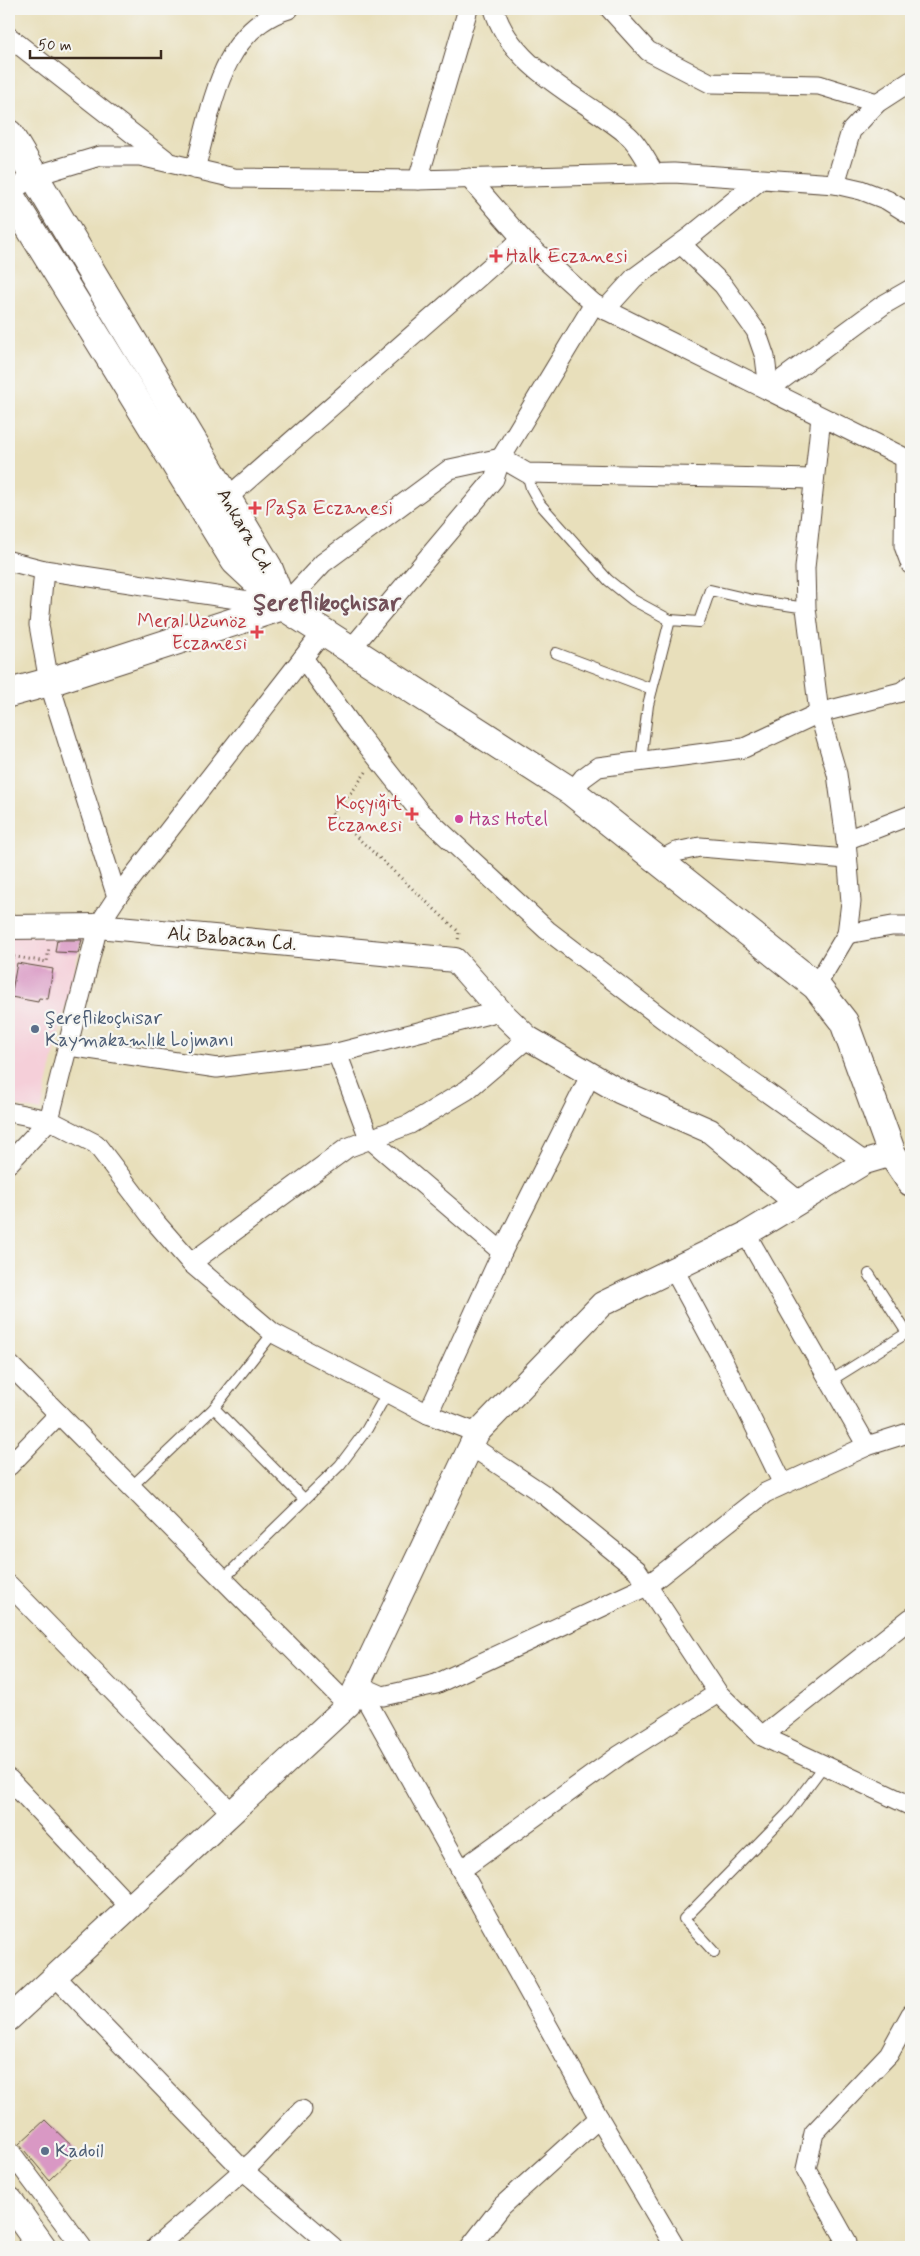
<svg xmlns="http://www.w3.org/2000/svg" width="920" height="2256" font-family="Mynerve,sans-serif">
	<rect width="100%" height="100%" fill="#f6f6f2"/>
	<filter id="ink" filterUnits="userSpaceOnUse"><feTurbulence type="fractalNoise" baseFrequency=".02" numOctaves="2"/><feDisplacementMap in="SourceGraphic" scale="10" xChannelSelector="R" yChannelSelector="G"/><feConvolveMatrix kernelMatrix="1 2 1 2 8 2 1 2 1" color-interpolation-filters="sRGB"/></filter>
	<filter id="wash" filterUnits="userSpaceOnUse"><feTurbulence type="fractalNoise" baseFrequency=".0096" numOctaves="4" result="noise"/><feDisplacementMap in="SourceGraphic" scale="20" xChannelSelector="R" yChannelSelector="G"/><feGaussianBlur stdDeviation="1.12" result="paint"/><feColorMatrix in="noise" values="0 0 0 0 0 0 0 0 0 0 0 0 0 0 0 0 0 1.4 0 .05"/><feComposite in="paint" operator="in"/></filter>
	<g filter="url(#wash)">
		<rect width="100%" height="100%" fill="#e8dfbb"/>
		<path fill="#f5cfd9" d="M9 935 82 937 41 1111 9 1105Z"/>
		<g id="blocks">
			<g fill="#d998c4">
				<path d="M57 940H82L78 953 55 952Z"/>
				<path d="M17 963 53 969 48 999 39 998 38 1002 11 997Z"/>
				<path d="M45 2120 78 2152 49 2180 19 2144Z"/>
			</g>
		</g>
	</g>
	<g filter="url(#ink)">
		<use href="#blocks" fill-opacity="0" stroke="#554536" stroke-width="1"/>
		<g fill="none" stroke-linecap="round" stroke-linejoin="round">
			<defs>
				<g id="service">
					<path d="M527 473 531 488 540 504 608 580 633 600 670 620"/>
					<path d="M556 653 652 689"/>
					<path d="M641 761 648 705 670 620 699 622 710 590 753 600 806 608"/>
					<path d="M830 1381 907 1333 869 1274"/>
					<path d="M214 1408 304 1499"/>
					<path d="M131 1487 214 1408 273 1333"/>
					<path d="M223 1579 340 1465 367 1429 387 1393"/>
					<path d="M714 1952 684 1919 788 1813 824 1765"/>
				</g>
				<g id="minor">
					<path d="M494 9C512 70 583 97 629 136 639 145 647 162 655 174"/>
					<path d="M610 9 648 51 710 83 819 85 877 103"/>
					<path d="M9 37 165 159"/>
					<path d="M195 169C212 109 220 29 289 9"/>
					<path d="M469 178 522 239 594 304 905 458"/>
					<path d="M418 180 468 9"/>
					<path d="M835 184 851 131 877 103 911 81"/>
					<path d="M9 193 34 176 100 156H140L234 178 418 180 674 173 835 184 861 190 887 200 911 215"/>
					<path d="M681 244 723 285 756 331 765 357 769 389 883 305 911 289"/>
					<path d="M605 310 634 278 691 236 760 180"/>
					<path d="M905 458 904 546 911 565"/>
					<path d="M227 498 522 239"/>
					<path d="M9 561 44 570 283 606 323 563 450 469 501 458 527 473 814 479"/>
					<path d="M350 650 494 479 501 458 594 304"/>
					<path d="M303 658 355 730 420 812 547 930 663 1019 865 1162"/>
					<path d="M572 792 583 778 598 767 744 748 819 713 901 692 911 685"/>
					<path d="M846 840 911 815"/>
					<path d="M659 861 676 852 700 847 847 859"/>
					<path d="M117 897 323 632"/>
					<path d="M847 934 892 926H911"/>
					<path d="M816 986 847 934 851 902 846 840 837 774 819 713 806 608 805 568 821 417"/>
					<path d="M69 1046 217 1068 337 1053 500 1011"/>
					<path d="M337 1053 369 1138 502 1252"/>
					<path d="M9 1112 49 1120 96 1144 157 1224 191 1263 273 1333 428 1414 477 1433"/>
					<path d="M9 1163 49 1120 98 926 117 897 49 682 39 625 44 570"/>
					<path d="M746 1234 867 1446"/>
					<path d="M191 1263 347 1148 410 1124 467 1090 528 1038"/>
					<path d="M673 1268 721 1357 783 1484"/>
					<path d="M9 1364 348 1705"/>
					<path d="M428 1414 502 1252 591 1074"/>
					<path d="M471 1446 546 1496 637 1570 718 1693 762 1736 911 1806"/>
					<path d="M9 1466 59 1414"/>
					<path d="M9 1585 232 1813"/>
					<path d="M358 1685 599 2118 675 2247"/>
					<path d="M358 1685 383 1696 436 1684 647 1586 765 1493 867 1446 911 1432"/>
					<path d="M762 1736 911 1618"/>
					<path d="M9 1779 130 1907"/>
					<path d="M461 1870 620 1755 718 1693"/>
					<path d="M55 1976 244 2171 333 2247"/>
					<path d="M9 2150 82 2247"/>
					<path d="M156 2247 254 2161 302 2110"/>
					<path d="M470 2247 502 2206 599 2118"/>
					<path d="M840 2247 847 2242 806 2169 814 2133 889 2054 911 2014"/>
				</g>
				<g id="tertiary">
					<path d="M9 927 98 926 455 960 500 1011 528 1038 619 1091 710 1131 796 1202"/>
					<path d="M9 2019 348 1705 477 1433 602 1304 746 1234 865 1162 892 1154"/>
				</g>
				<g id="secondary">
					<path d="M9 134 268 567 280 598"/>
					<path d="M9 194 235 561 283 606 572 792 816 986 844 1022 892 1154 911 1182"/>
					<path d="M9 693 49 682 283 606"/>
				</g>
				<path id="trunk" d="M9 2201 42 2247"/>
			</defs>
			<use href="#service" stroke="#554536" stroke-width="12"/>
			<use href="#minor" stroke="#554536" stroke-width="21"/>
			<use href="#tertiary" stroke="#554536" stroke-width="26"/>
			<use href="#secondary" stroke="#554536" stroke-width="30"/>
			<use href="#trunk" stroke="#554536" stroke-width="30"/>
			<g stroke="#554536" stroke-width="3" stroke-dasharray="1 4" stroke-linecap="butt">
				<path d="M366 772 352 792 331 813 459 932 458 942"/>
				<path d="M9 962 10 956 47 962 49 947"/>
			</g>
			<use href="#service" stroke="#fff" stroke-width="10"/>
			<use href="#minor" stroke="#fff" stroke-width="19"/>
			<use href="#tertiary" stroke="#fff" stroke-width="24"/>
			<use href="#secondary" stroke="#fff" stroke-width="28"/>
			<use href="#trunk" stroke="#fff" stroke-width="28"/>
		</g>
	</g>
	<g fill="#e0444e" stroke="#f6f6f2" stroke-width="2">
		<path d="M493.5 248.5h5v5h5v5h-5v5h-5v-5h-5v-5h5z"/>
		<path d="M252.5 500.5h5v5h5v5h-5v5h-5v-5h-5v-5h5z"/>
		<path d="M254.5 624.5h5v5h5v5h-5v5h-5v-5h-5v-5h5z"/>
		<path d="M409.5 806.5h5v5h5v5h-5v5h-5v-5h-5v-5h5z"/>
	</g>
	<circle fill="#d1479c" stroke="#f6f6f2" stroke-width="2" cx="459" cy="819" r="5"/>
	<g fill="#5c6f8a" stroke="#f6f6f2" stroke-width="2">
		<circle cx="35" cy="1029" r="5"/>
		<circle cx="45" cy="2151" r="5"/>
	</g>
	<g text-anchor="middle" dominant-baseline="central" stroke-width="4.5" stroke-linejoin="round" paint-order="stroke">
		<g font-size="19" fill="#be3a42" stroke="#f6f6f2" text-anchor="start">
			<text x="506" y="256">Halk Eczanesi</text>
			<text x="265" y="508">Paşa Eczanesi</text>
			<text x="247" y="621" text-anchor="end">Meral Uzunöz<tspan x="247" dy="22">Eczanesi</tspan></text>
			<text x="402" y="803" text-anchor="end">Koçyiğit<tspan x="402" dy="22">Eczanesi</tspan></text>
		</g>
		<g font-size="19" fill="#3b2a1e" stroke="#f6f6f2">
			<text transform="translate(245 531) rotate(60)">Ankara Cd.</text>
			<text transform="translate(232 939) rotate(5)">Ali Babacan Cd.</text>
		</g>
		<g font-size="19" fill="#b23c85" stroke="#f6f6f2" text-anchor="start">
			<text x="469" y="819">Has Hotel</text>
		</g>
		<g font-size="19" fill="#4e5e75" stroke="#f6f6f2" text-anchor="start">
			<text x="45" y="1018">Şereflikoçhisar<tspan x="45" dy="22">Kaymakamlık Lojmanı</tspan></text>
			<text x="55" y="2151">Kadoil</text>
		</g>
		<g font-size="24" font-weight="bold" fill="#725058" stroke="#f6f6f2">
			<text x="327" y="603">Şereflikoçhisar</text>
		</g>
	</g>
	<rect width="920" height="2256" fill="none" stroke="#f6f6f2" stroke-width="30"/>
	<path d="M30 50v8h131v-8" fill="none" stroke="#3b2a1e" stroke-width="2.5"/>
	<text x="38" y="50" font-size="15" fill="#3b2a1e" stroke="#f6f6f2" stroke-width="4" paint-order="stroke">50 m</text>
</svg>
